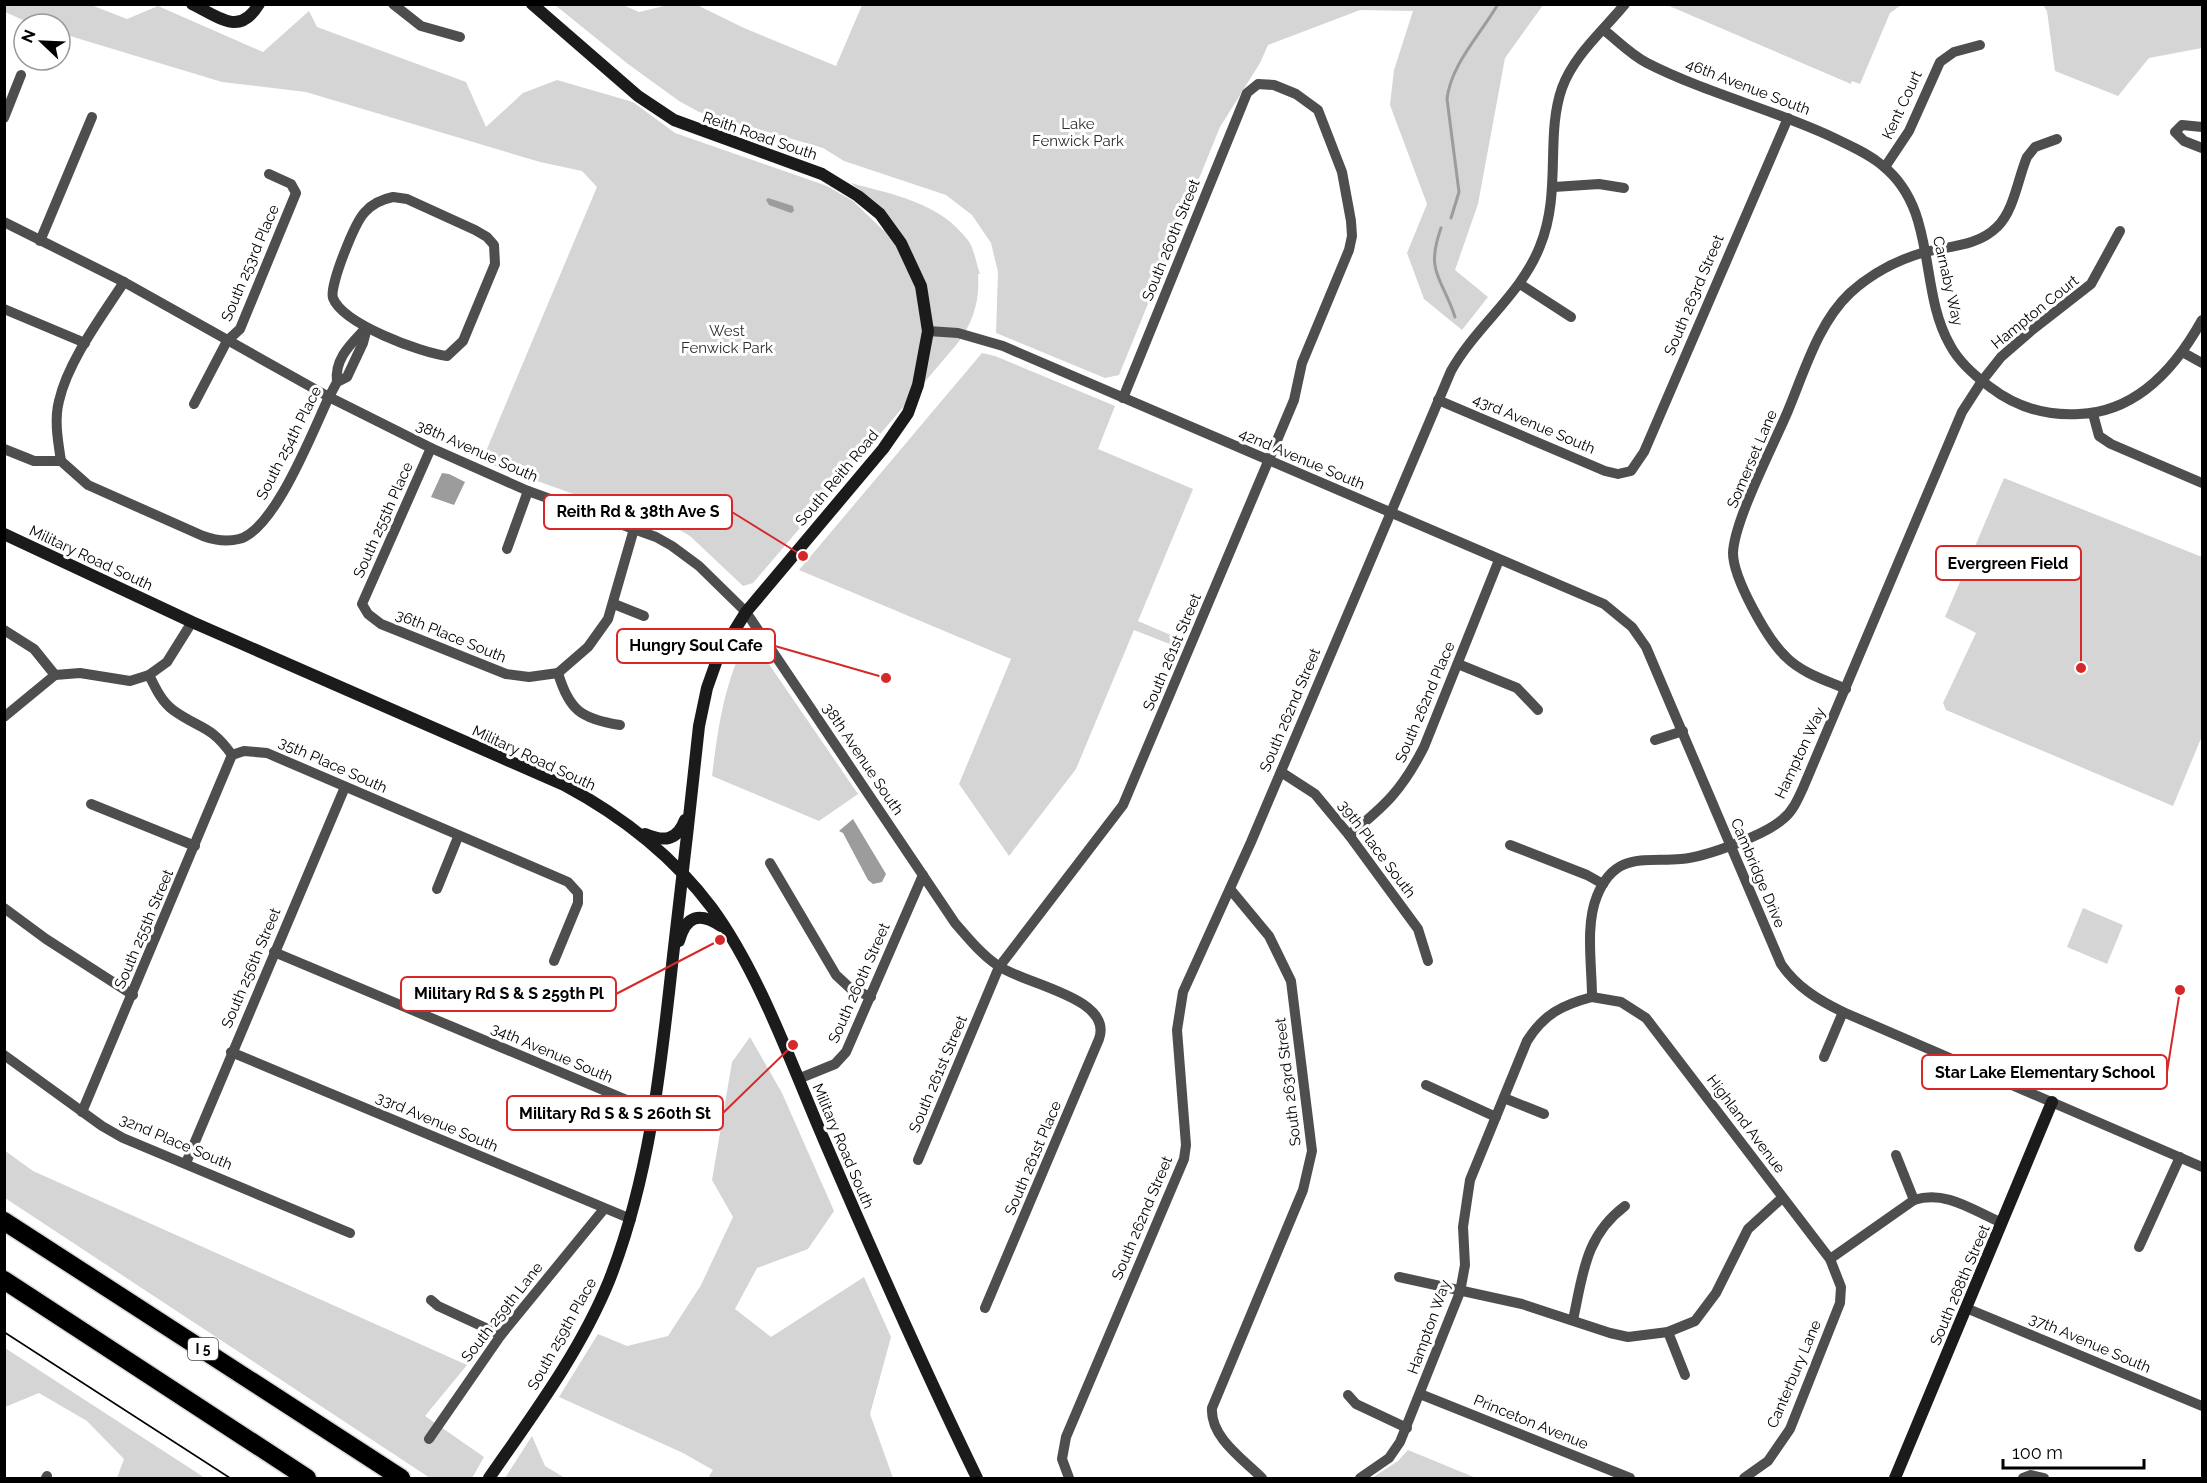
<svg xmlns="http://www.w3.org/2000/svg" width="2207" height="1483" font-family="Raleway,sans-serif">
	<rect width="100%" height="100%" fill="#fff"/>
	<g fill="#d5d5d5">
		<path d="M5 5H91L127 19 158 6 263 52 309 11 317 27 466 82 486 127 523 93 557 80 633 102 675 133 827 186 853 201 884 231 871 200 851 183C894 195 938 202 967 239 974 247 976 263 980 274H978C980 301 973 323 957 344L753 583 743 586 690 536 657 517 660 525 487 463 484 456 597 187 582 171 540 162 306 92 222 82 60 33V24H32L5 12Z"/>
		<path d="M555 5H623L639 12 668 5H697L744 28 836 66 862 5H1543L1505 58 1478 204 1455 270 1488 297 1462 330 1424 299 1407 253 1427 204 1390 105 1394 70 1413 11 1360 10 1268 45 1260 63 1220 127 1119 375 1105 378 996 333 998 272 991 243 972 215 946 195 844 161 823 148 699 112 679 101 628 64Z"/>
		<path d="M1667 5 1901 4V5L1890 13 1860 84 1852 81 1851 84Z"/>
		<path d="M2043 5H2202V48L2149 58 2118 96 2055 71 2047 11Z"/>
		<path d="M982 353 995 356 1115 406 1098 449 1193 489 1138 621 1180 639 1177 647 1134 630 1076 769 1009 856 959 784 1011 659 799 570Z"/>
		<path d="M2004 478 2202 557V736L2173 806 1946 710 1943 703 1976 633 1945 617Z"/>
		<path d="M751 638 858 794 819 821 712 776C718 727 724 683 747 639Z"/>
		<path d="M2083 908 2123 925 2107 964 2067 947Z"/>
		<path d="M750 1037 782 1093 834 1211 808 1249 757 1268 735 1309 771 1337 864 1277 891 1337 870 1414 893 1478H708L713 1470 683 1453 559 1397 598 1334 627 1346 668 1336 701 1285 733 1217 712 1180 732 1062Z"/>
		<path d="M4 1150 33 1171 467 1365 425 1416 484 1457 472 1478H430L5 1198Z"/>
		<path d="M5 1348 205 1478H117L124 1459 87 1421 39 1393 5 1407Z"/>
		<path d="M532 1436 545 1466 565 1478H505Z"/>
		<path d="M1408 1450 1476 1478H1372L1398 1461Z"/>
	</g>
	<g fill="#9c9c9c">
		<path d="M768 198 793 206 794 211 791 213 769 205 766 200Z"/>
		<path d="M442 473 449 474 465 482 454 505 431 497Z"/>
		<path d="M853 819 886 874 882 882 873 884 868 880 843 833 839 831Z"/>
	</g>
	<g fill="none" stroke-linecap="round" stroke-linejoin="round">
		<g stroke="#9c9c9c" stroke-width="3">
			<path d="M1451 218 1459 192 1447 99C1451 64 1481 34 1498 4"/>
			<path d="M1441 228C1425 273 1442 277 1455 317"/>
		</g>
		<defs>
			<g id="highway">
				<path d="M4 1221 401 1478"/>
				<path d="M4 1280 307 1478"/>
			</g>
		</defs>
		<use href="#highway" stroke="#dbdbdb" stroke-width="21"/>
		<g stroke="#4e4e4e" stroke-width="10">
			<path d="M393 4 421 26 460 37"/>
			<path d="M1604 30C1618 41 1630 54 1647 63 1706 93 1772 109 1832 137 1850 146 1868 153 1883 166 1938 210 1918 290 1950 345 1959 362 1975 376 1990 387 2016 407 2047 416 2079 414 2138 412 2176 367 2202 320"/>
			<path d="M4 118 21 75"/>
			<path d="M2202 127 2182 125 2175 132 2184 141 2202 148"/>
			<path d="M1885 167 1909 131 1940 62 1954 52 1980 45"/>
			<path d="M1554 187 1599 184 1624 188"/>
			<path d="M393 197 407 199 475 230 487 237 494 245 495 264 463 341 447 356C421 353 343 324 333 298 329 286 355 222 365 212 373 203 383 199 393 197Z"/>
			<path d="M4 222 124 282 329 397 431 448 528 491 656 537 672 546 699 566 746 612 955 923C968 938 981 954 997 965 1022 984 1114 997 1099 1039L985 1308"/>
			<path d="M40 241 92 117"/>
			<path d="M1520 284 1571 317"/>
			<path d="M4 309 85 343"/>
			<path d="M928 331 958 333 1003 346 1604 604 1632 627 1646 647 1781 964C1797 987 1818 1000 1843 1012L2202 1167"/>
			<path d="M2184 353 2202 363"/>
			<path d="M337 382C334 359 351 344 365 329"/>
			<path d="M1438 400 1605 471 1618 474 1631 471 1644 452 1788 118"/>
			<path d="M194 404 227 341 240 329 296 193 291 184 269 174"/>
			<path d="M2093 414 2099 436 2111 444 2202 483"/>
			<path d="M431 448 362 604 368 614 381 624 506 674 529 677 558 673"/>
			<path d="M4 449 34 461H61L88 485 203 536C214 540 227 542 239 539 275 530 313 430 329 397L337 382 347 377 363 343 367 328"/>
			<path d="M61 461C58 441 54 420 59 401 68 361 102 316 124 282"/>
			<path d="M507 549 528 491"/>
			<path d="M614 604 644 616"/>
			<path d="M4 630 34 649 55 675"/>
			<path d="M1458 664 1517 688 1538 710"/>
			<path d="M558 673 588 647 608 619 634 529"/>
			<path d="M558 673C569 710 581 719 620 725"/>
			<path d="M55 675 80 673 130 681 149 675C155 687 161 701 173 710 199 729 210 724 232 755"/>
			<path d="M149 675 167 662 192 622"/>
			<path d="M1846 689C1825 680 1802 673 1786 657 1767 639 1733 578 1733 553 1734 521 1773 446 1787 413 1804 373 1818 323 1850 293 1872 273 1897 260 1925 252 1950 246 1978 246 1997 227 2014 211 2018 178 2027 157L2035 147 2057 139"/>
			<path d="M4 717 55 675"/>
			<path d="M1655 740 1683 731"/>
			<path d="M232 755 244 751 267 753 568 882 578 893V903L554 961"/>
			<path d="M1281 772 1315 794 1349 835 1418 929 1428 961"/>
			<path d="M91 804 195 846"/>
			<path d="M1349 835C1386 805 1402 790 1424 747L1499 560"/>
			<path d="M1510 845 1587 875 1603 884"/>
			<path d="M770 863 836 975 850 988 871 997"/>
			<path d="M437 889 458 837"/>
			<path d="M1230 889 1269 936 1291 981 1312 1151 1303 1190 1212 1408C1210 1437 1243 1459 1262 1478"/>
			<path d="M4 908 46 939 133 995"/>
			<path d="M274 952 653 1111"/>
			<path d="M1592 997 1621 1002 1646 1018 1830 1259 1841 1287 1840 1303 1790 1429 1768 1461 1744 1478"/>
			<path d="M231 1052 631 1219"/>
			<path d="M4 1055 102 1126 123 1138 350 1233"/>
			<path d="M1824 1057 1843 1012"/>
			<path d="M798 1079 835 1064 846 1052 923 875"/>
			<path d="M1426 1085 1496 1117"/>
			<path d="M1504 1098 1544 1114"/>
			<path d="M82 1112 232 755"/>
			<path d="M1896 1155 1914 1200"/>
			<path d="M918 1160 999 967 1123 805 1294 400 1302 363 1349 250 1352 236 1351 221 1342 172 1318 110 1296 94 1274 85 1258 84 1247 93 1123 398"/>
			<path d="M186 1163 345 787"/>
			<path d="M2139 1247 2180 1157"/>
			<path d="M1830 1259 1914 1200C1946 1190 1972 1210 2002 1223"/>
			<path d="M1399 1277 1522 1304 1610 1333 1628 1337 1668 1332 1695 1321 1716 1293 1748 1229 1782 1198"/>
			<path d="M431 1300 438 1306 501 1335"/>
			<path d="M1966 1308 2202 1406"/>
			<path d="M1573 1320C1583 1274 1585 1236 1625 1206"/>
			<path d="M1668 1332 1685 1375"/>
			<path d="M1420 1394 1630 1478"/>
			<path d="M1348 1395 1356 1404 1407 1428"/>
			<path d="M429 1439 501 1335 604 1209"/>
			<path d="M46 1478 47 1476"/>
			<path d="M1069 1478 1062 1459 1066 1437 1184 1159 1186 1145 1177 1030 1183 992 1251 842 1451 371C1476 326 1521 295 1540 246 1562 192 1545 136 1562 88 1574 55 1603 31 1625 4"/>
			<path d="M1360 1478 1389 1458 1400 1442 1460 1292 1465 1265 1463 1227 1470 1180 1527 1041C1544 1014 1562 1005 1592 997 1592 966 1585 925 1597 896 1615 852 1643 862 1681 859 1706 857 1765 835 1783 819 1793 811 1798 799 1803 788L1962 412 1982 381 2001 357 2032 330 2091 284 2120 231"/>
			<path d="M2023 1478 2031 1475 2044 1478"/>
		</g>
		<g stroke="#1b1b1b" stroke-width="12">
			<path d="M192 4C220 17 239 37 259 4"/>
			<path d="M4 534 192 622 564 785C622 816 673 856 712 908 760 974 792 1066 824 1140 873 1254 923 1367 977 1478"/>
			<path d="M645 834C664 842 677 841 685 820"/>
			<path d="M679 941C686 915 700 912 721 926"/>
			<path d="M489 1478C532 1416 580 1352 609 1281 650 1177 661 1066 673 956 682 879 691 803 699 726L707 688 718 657 746 612 883 449 908 413 918 385 928 331 921 286 901 243 880 214 858 196 822 174 674 120 638 96 532 4"/>
			<path d="M1895 1478 2052 1102"/>
		</g>
		<use href="#highway" stroke="#000" stroke-width="18"/>
		<path stroke="#000" stroke-width="1.5" d="M4 1332 230 1478"/>
	</g>
	<g text-anchor="middle" dominant-baseline="central" stroke-width="6" stroke-linejoin="round" paint-order="stroke">
		<rect fill="#fff" stroke="#4c4c4c" stroke-width="1.5" x="188" y="1338" width="30" height="22" rx="4.5"/>
		<g font-size="14" font-weight="bold" fill="#000">
			<text x="203" y="1349">I 5</text>
		</g>
		<g font-size="15" fill="#000" stroke="#fff">
			<text transform="translate(1748 87) rotate(21)">46th Avenue South</text>
			<text transform="translate(1902 105) rotate(-65)">Kent Court</text>
			<text transform="translate(760 136) rotate(19)">Reith Road South</text>
			<text transform="translate(1171 240) rotate(-68)">South 260th Street</text>
			<text transform="translate(250 263) rotate(-67)">South 253rd Place</text>
			<text transform="translate(1948 281) rotate(77)">Carnaby Way</text>
			<text transform="translate(1694 295) rotate(-67)">South 263rd Street</text>
			<text transform="translate(2035 312) rotate(-39)">Hampton Court</text>
			<text transform="translate(1534 424) rotate(23)">43rd Avenue South</text>
			<text transform="translate(289 443) rotate(-63)">South 254th Place</text>
			<text transform="translate(477 451) rotate(24)">38th Avenue South</text>
			<text transform="translate(1302 459) rotate(23)">42nd Avenue South</text>
			<text transform="translate(1752 459) rotate(-67)">Somerset Lane</text>
			<text transform="translate(837 478) rotate(-50)">South Reith Road</text>
			<text transform="translate(383 520) rotate(-66)">South 255th Place</text>
			<text transform="translate(91 558) rotate(25)">Military Road South</text>
			<text transform="translate(451 636) rotate(22)">36th Place South</text>
			<text transform="translate(1172 652) rotate(-67)">South 261st Street</text>
			<text transform="translate(1425 702) rotate(-67)">South 262nd Place</text>
			<text transform="translate(1290 710) rotate(-67)">South 262nd Street</text>
			<text transform="translate(1800 753) rotate(-65)">Hampton Way</text>
			<text transform="translate(534 758) rotate(25)">Military Road South</text>
			<text transform="translate(863 759) rotate(56)">38th Avenue South</text>
			<text transform="translate(333 765) rotate(24)">35th Place South</text>
			<text transform="translate(1377 849) rotate(53)">39th Place South</text>
			<text transform="translate(1758 873) rotate(67)">Cambridge Drive</text>
			<text transform="translate(144 929) rotate(-67)">South 255th Street</text>
			<text transform="translate(251 968) rotate(-67)">South 256th Street</text>
			<text transform="translate(859 983) rotate(-66)">South 260th Street</text>
			<text transform="translate(552 1053) rotate(23)">34th Avenue South</text>
			<text transform="translate(938 1074) rotate(-67)">South 261st Street</text>
			<text transform="translate(1288 1082) rotate(-97)">South 263rd Street</text>
			<text transform="translate(437 1122) rotate(23)">33rd Avenue South</text>
			<text transform="translate(1746 1124) rotate(53)">Highland Avenue</text>
			<text transform="translate(176 1142) rotate(23)">32nd Place South</text>
			<text transform="translate(843 1146) rotate(67)">Military Road South</text>
			<text transform="translate(1033 1158) rotate(-67)">South 261st Place</text>
			<text transform="translate(1142 1218) rotate(-67)">South 262nd Street</text>
			<text transform="translate(1960 1285) rotate(-67)">South 268th Street</text>
			<text transform="translate(502 1312) rotate(-52)">South 259th Lane</text>
			<text transform="translate(1429 1327) rotate(-70)">Hampton Way</text>
			<text transform="translate(562 1334) rotate(-61)">South 259th Place</text>
			<text transform="translate(2090 1343) rotate(23)">37th Avenue South</text>
			<text transform="translate(1794 1374) rotate(-67)">Canterbury Lane</text>
			<text transform="translate(1531 1422) rotate(22)">Princeton Avenue</text>
		</g>
		<g font-size="15" fill="#2c2c2c" stroke="#fff">
			<text x="1078" y="124">Lake<tspan x="1078" dy="17">Fenwick Park</tspan></text>
			<text x="727" y="331">West<tspan x="727" dy="17">Fenwick Park</tspan></text>
		</g>
	</g>
	<path fill="none" stroke="#d62828" stroke-width="2" d="M803 556L732 512M2081 668L2081 563M886 678L775 646M720 940L616 994M2180 990L2167 1072M793 1045L723 1113"/>
	<g fill="#d62828" stroke="#fff" stroke-width="2">
		<circle cx="803" cy="556" r="6"/>
		<circle cx="2081" cy="668" r="6"/>
		<circle cx="886" cy="678" r="6"/>
		<circle cx="720" cy="940" r="6"/>
		<circle cx="2180" cy="990" r="6"/>
		<circle cx="793" cy="1045" r="6"/>
	</g>
	<g fill="#fff" stroke="#d62828" stroke-width="2">
		<rect x="544" y="495" width="188" height="34" rx="6"/>
		<rect x="1936" y="546" width="145" height="34" rx="6"/>
		<rect x="617" y="629" width="158" height="34" rx="6"/>
		<rect x="401" y="977" width="215" height="34" rx="6"/>
		<rect x="1922" y="1055" width="245" height="34" rx="6"/>
		<rect x="507" y="1096" width="216" height="34" rx="6"/>
	</g>
	<g font-size="16" text-anchor="middle" font-weight="bold" fill="#000">
		<text x="638" y="517">Reith Rd &amp; 38th Ave S</text>
		<text x="2008" y="569">Evergreen Field</text>
		<text x="696" y="651">Hungry Soul Cafe</text>
		<text x="509" y="999">Military Rd S &amp; S 259th Pl</text>
		<text x="2045" y="1078">Star Lake Elementary School</text>
		<text x="615" y="1119">Military Rd S &amp; S 260th St</text>
	</g>
	<rect width="2207" height="1483" fill="none" stroke="#000000" stroke-width="12"/>
	<g transform="translate(42 42) rotate(293)"><circle r="28" fill="#ffffff" stroke="#999999" stroke-width="1.5"/>
	<path d="M0-4.5L10 22L0 15L-10 22Z" fill="#000000"/>
	<text y="-9" font-size="16" font-weight="bold" text-anchor="middle" fill="#000000">N</text>
	</g>
	<path d="M2003 1459v9h141v-9" fill="none" stroke="#000000" stroke-width="3"/>
	<text x="2012" y="1459" font-size="18" fill="#000000" stroke="#ffffff" stroke-width="4.5" paint-order="stroke">100 m</text>
</svg>
